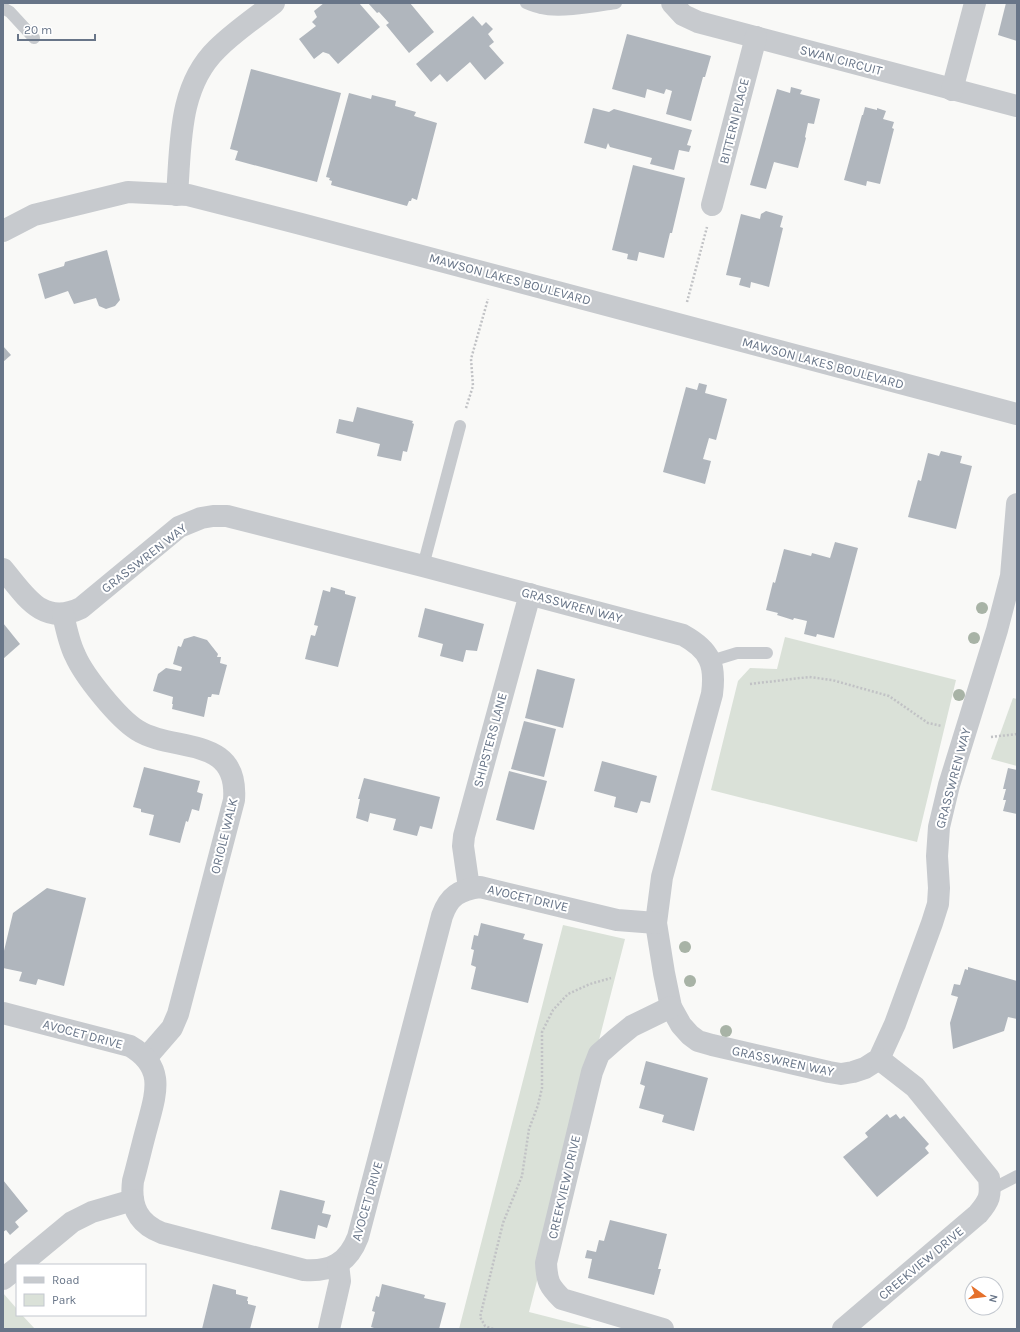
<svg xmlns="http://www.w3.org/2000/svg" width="1020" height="1332" font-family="Karla,sans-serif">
	<rect width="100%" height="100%" fill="#f9f9f7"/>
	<g fill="#dae1d8">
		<path d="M785 637 956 680 917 842 711 790 738 681 750 668 777 669Z"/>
		<path d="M1013 698 1017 699V766L991 759Z"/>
		<path d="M563 925 625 939 529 1312 596 1329H459Z"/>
		<path d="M3 1293 17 1309V1315H22L35 1329H3Z"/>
	</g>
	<g fill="#b0b6bd">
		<path d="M324 3H359L380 27 338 64 329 54 323 52 314 59 299 39 316 26 312 22 317 17 314 11Z"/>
		<path d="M368 3H410L434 32 409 53 386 25 389 23 379 12 377 13Z"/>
		<path d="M1006 3H1017V41L998 35Z"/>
		<path d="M473 16 482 26 486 22 493 29 488 34 494 42 489 46 504 63 485 80 470 62 447 82 440 74 431 82 416 64Z"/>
		<path d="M627 34 711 56 705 77H703L691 121 666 114 672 91 666 89 664 94 647 89 645 98 612 89Z"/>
		<path d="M251 69 341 93 317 182 235 160 238 151 230 149Z"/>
		<path d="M791 87 802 90 800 94 820 99 814 124 808 123 805 137 806 138 798 168 774 162 766 189 750 185 777 89 790 93Z"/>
		<path d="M349 93 371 99 372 95 396 101 395 106 416 112 414 116 437 123 417 200 412 198 411 201H409L407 206 331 185 332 181 329 180 330 178 326 177Z"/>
		<path d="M865 107 877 110V108L886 111 883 119 894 122 892 128 894 129 880 184 867 181 866 186 844 180 862 115H863Z"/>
		<path d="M593 108 609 112 614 109 692 130 687 145 691 146 689 152 679 150 674 170 650 164 652 158 610 147 608 143 606 149 584 143Z"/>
		<path d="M633 165 685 178 672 233H670L664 258 639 252 637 261 627 259 628 254 612 250Z"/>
		<path d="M766 211 783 216 780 227 783 228 769 287 751 282 750 288 739 285 741 278 726 275 741 214 760 219 761 214Z"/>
		<path d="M107 250 120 300 115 306 106 309 99 306 96 298 74 304 68 291 45 299 38 274 64 266 65 262Z"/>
		<path d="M3 346 11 355 3 362Z"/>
		<path d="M699 383 707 385 705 393 727 399 716 440 709 438 703 459 711 461 705 484 663 472 686 387 697 390Z"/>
		<path d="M357 407 413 421 412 423 414 424 407 452 403 451 401 461 377 456 380 444 336 433 339 419 353 422Z"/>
		<path d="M941 451 962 456 960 463 972 466 956 529 908 517 918 480 921 481 928 453 939 456Z"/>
		<path d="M835 542 858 548 834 638 817 634 816 637 804 634 807 621 794 618 793 620 777 615 778 613 766 610 773 582 775 583 784 549 811 556 812 553 830 558Z"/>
		<path d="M331 587 345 591V594L356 597 338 667 305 659 311 635 315 636 318 626 314 625 323 590 330 592Z"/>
		<path d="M425 608 484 624 477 651 466 650 463 662 440 656 443 644 418 637Z"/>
		<path d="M3 623 20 644 3 659Z"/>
		<path d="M194 636 207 640 218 654 217 657H221L220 663 227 665 219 695 212 694 211 697H208L204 717 172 709 173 704H172L173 697 153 691 158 674 166 668 181 671 182 667 173 664 178 646 181 647 184 639Z"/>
		<path d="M537 669 575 679 563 728 525 718Z"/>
		<path d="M524 721 556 729 544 777 511 769Z"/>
		<path d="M602 761 657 776 650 803 641 801 637 813 614 807 616 797 594 791Z"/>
		<path d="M144 767 200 781 197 792 203 794 199 811 192 809 188 822 186 821 180 843 149 835 154 815 141 812V809L133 807Z"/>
		<path d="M1008 768 1017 770V814L1003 811 1006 800H1003L1006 789H1003Z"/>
		<path d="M509 771 547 781 534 830 496 820Z"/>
		<path d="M364 778 440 797 432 829 420 826 417 836 393 830 396 819 370 813 368 822 356 818 360 799H358Z"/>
		<path d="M47 888 86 898 64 986 38 979 36 985 19 981 22 972 3 968V955L13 913Z"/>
		<path d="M481 923 525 934 523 939 543 944 528 1003 471 989 476 967 471 965 474 950 471 949 474 935 478 936Z"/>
		<path d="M968 967 1017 981V1019L1008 1017 1004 1031 953 1049 950 1023 958 997 951 995 954 984 960 985 965 969 968 970Z"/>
		<path d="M646 1061 708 1078 694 1131 662 1122 664 1115 639 1108 645 1086 640 1084Z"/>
		<path d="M887 1114 890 1118 896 1114 900 1119 904 1116 929 1144 925 1148 929 1153 877 1197 843 1157 868 1137 865 1133Z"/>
		<path d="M3 1180 28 1211 15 1222 19 1227 10 1235 6 1230 3 1232Z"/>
		<path d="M280 1190 325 1201 322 1213 331 1215 327 1228 318 1225 315 1239 271 1229Z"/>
		<path d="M610 1220 667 1234 658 1269H661L654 1295 588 1278 592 1259 585 1258 587 1250 596 1252 599 1240 604 1241Z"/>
		<path d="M213 1284 236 1290V1294L248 1297 247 1301H248V1304L256 1306 250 1329H202Z"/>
		<path d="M382 1284 425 1295 424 1298 446 1303 439 1329H377L371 1327 375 1312 372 1311 376 1296 379 1297Z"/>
	</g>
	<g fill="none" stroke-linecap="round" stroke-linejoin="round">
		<g stroke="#c1c2c5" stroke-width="2.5" stroke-dasharray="2 2" stroke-linecap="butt">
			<path d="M687 302 707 227"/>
			<path d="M466 408 473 386 471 359 488 299"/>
			<path d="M750 684 809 677 832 680 889 696 928 723 942 726"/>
			<path d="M991 737 1017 734"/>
			<path d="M493 1329 485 1326 480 1317 503 1223 522 1176 529 1129 538 1105 542 1088V1032L553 1010 568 994 590 984 611 978"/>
		</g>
		<g stroke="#c7cace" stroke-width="12">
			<path d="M526 3C531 5 536 7 541 8 560 13 596 6 616 3"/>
			<path d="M3 8 10 12 34 38"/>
			<path d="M423 566 460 426"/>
			<path d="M711 661 737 653H767"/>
			<path d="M990 1190 1017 1176"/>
		</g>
		<g stroke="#c7cace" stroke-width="22">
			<path d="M672 3 683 15 698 22 1017 106"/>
			<path d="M952 90 975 3"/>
			<path d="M177 195C181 144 178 87 217 49 234 32 255 18 274 3"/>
			<path d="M712 205 756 37"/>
			<path d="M3 569C25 595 42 627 81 608L179 527 201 518 213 516H227L423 566 683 635C710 650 716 664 712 694L662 877 656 923 664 973 671 1007 681 1025 690 1035 698 1041 712 1045 829 1072 841 1074 853 1072 865 1068 879 1059 895 1024 932 923 938 904 939 888 937 856 939 827 949 785 997 630 1011 576 1017 504"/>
			<path d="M63 614C66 628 69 643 75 655 84 676 118 718 137 730 173 753 239 734 234 800L178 1014 172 1028 146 1058"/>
			<path d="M469 888 463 846 464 836 530 594"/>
			<path d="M3 1013 130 1046C166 1067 156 1093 147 1127 142 1145 138 1163 133 1181 130 1206 138 1224 162 1233L304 1270C331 1272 348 1263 358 1237L442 916C449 896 459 890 480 887L617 920 656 923"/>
			<path d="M20 1265 72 1222 92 1212 133 1200"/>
			<path d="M3 1279 17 1268"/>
			<path d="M329 1329 340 1281 338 1264"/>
			<path d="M663 1329 562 1299C549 1286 547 1282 546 1263L592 1072 599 1054 616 1039 632 1026 671 1007"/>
			<path d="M843 1329 978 1214C990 1200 991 1196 989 1178L915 1087 879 1059"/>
		</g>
		<path stroke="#c7cace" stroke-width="22" d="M3 231 34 215 128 192 188 195 301 224 1017 414"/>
	</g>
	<g fill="#a8b3a6">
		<circle cx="982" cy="608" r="6"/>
		<circle cx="974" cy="638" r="6"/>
		<circle cx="959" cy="695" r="6"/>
		<circle cx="685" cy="947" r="6"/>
		<circle cx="690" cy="981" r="6"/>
		<circle cx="726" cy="1031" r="6"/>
	</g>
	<g text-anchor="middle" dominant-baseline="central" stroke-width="4" stroke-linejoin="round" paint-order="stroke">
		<g font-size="13" fill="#687588" stroke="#fff">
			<text transform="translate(841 60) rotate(15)">SWAN CIRCUIT</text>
			<text transform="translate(734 121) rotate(-76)">BITTERN PLACE</text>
			<text transform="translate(510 279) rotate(15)">MAWSON LAKES BOULEVARD</text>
			<text transform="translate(823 363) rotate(15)">MAWSON LAKES BOULEVARD</text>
			<text transform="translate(144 558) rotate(-38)">GRASSWREN WAY</text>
			<text transform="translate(572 605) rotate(15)">GRASSWREN WAY</text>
			<text transform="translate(490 740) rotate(-75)">SHIPSTERS LANE</text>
			<text transform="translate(953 778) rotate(-75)">GRASSWREN WAY</text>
			<text transform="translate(224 836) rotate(-76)">ORIOLE WALK</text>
			<text transform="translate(528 898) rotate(13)">AVOCET DRIVE</text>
			<text transform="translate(83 1034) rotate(15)">AVOCET DRIVE</text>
			<text transform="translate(783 1061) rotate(12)">GRASSWREN WAY</text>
			<text transform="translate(564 1187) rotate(-77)">CREEKVIEW DRIVE</text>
			<text transform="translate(367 1201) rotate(-74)">AVOCET DRIVE</text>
			<text transform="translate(921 1263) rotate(-40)">CREEKVIEW DRIVE</text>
		</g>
	</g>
	<rect width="1020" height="1332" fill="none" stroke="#687588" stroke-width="8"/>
	<rect x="16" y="1264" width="130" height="52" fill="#ffffff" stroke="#c3c8cf"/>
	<rect x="24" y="1277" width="20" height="6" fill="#c7cace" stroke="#c3c8cf"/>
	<text x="52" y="1284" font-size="12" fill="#687588">Road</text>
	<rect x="24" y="1294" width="20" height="12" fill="#dae1d8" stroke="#c3c8cf"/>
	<text x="52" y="1304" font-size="12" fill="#687588">Park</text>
	<g transform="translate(984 1296) rotate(104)"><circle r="19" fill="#ffffff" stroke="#c3c8cf"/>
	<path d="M0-3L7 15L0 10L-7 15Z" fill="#e5702b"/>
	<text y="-6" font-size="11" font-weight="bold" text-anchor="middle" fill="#687588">N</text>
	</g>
	<path d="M18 34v6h77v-6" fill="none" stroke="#687588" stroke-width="2"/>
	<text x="24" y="34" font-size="12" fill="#687588" stroke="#ffffff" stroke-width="3" paint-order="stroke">20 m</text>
</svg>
